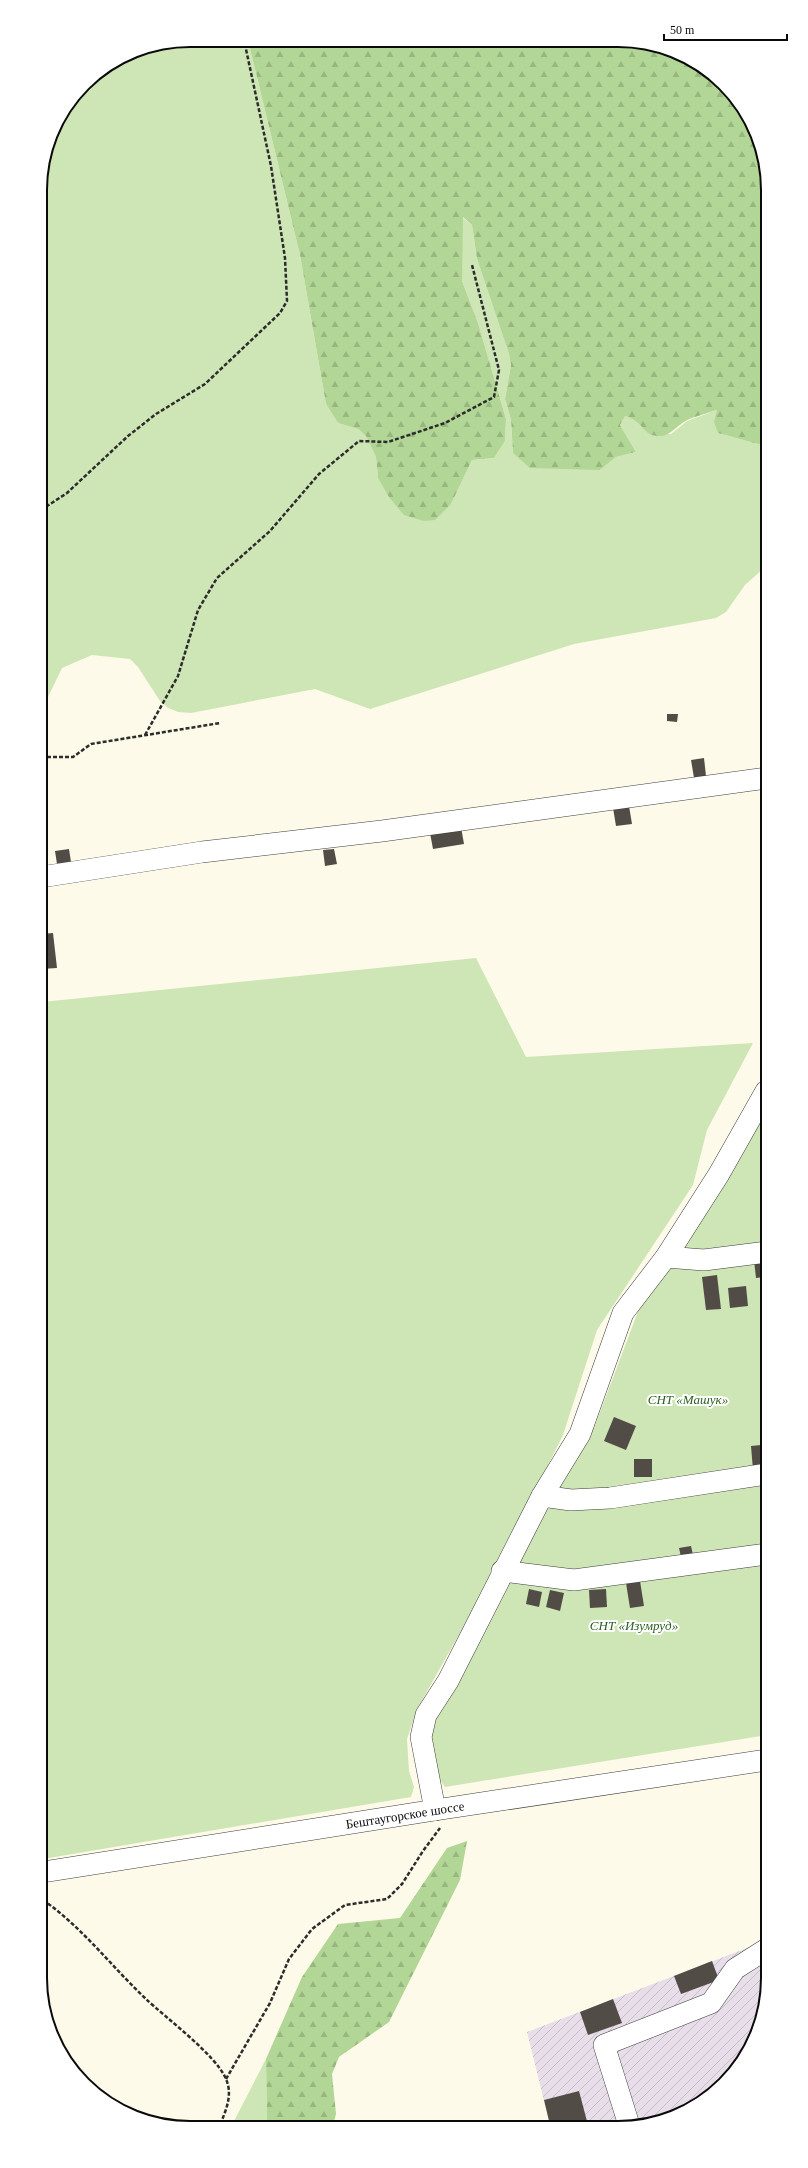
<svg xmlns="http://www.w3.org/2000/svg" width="808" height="2168" font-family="'Times New Roman',serif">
	<defs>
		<pattern id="industrial-furrows" width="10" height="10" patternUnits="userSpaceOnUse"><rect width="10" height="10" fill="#e8dee9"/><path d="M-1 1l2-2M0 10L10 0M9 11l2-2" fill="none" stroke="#c6bdc6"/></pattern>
		<pattern id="forest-firs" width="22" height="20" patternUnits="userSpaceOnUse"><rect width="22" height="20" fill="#b2d695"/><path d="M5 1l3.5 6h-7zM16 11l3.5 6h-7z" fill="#98b67f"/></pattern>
	</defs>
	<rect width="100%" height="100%" fill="#fefae9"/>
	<path fill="url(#industrial-furrows)" d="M765 1941 768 1943V1988L757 2035 731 2077 693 2108 648 2125H550L527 2032Z"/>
	<g fill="#cee6b5">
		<path d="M190 40H248L300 255 326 404 338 423 358 429 366 436 376 457 378 478 451 504 472 460 494 458 505 441 506 419 478 323 462 281V217L472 225 477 259 509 354 511 365 505 399 511 420 513 453 600 470 616 457 636 452 620 425 625 415 635 418 650 434H671L687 421 717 410 718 433 765 446 766 569H763L745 585 726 612 716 618 574 644 370 709 315 689 191 713 178 712 168 708 160 701 138 667 130 659 92 655 62 668 48 697 41 698 40 180 56 123 91 77 133 51Z"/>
		<path d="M476 958 526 1057 753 1043 707 1130 693 1185 597 1330 563 1435 495 1571 417 1709 407 1739 409 1771 414 1787 411 1797 43 1859 42 1002Z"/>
		<path d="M766 1091 767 1465 547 1501 594 1428 645 1293Z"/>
		<path d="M767 1476V1735L445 1787 430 1766V1731L545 1508Z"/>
		<path d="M266 2059 267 2125H232Z"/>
	</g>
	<g fill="url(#forest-firs)">
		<path d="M248 40 648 43 693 60 724 84 752 123 765 160V446L718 433 714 422 717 410C708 413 696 416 687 420 674 427 669 440 652 435 643 432 641 420 625 416L620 425 636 452 616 457 600 470 530 468 513 453 511 420 505 399 511 365 509 354 477 259 472 225 463 217 462 281 478 323 506 419 505 441 494 458 472 460 451 504 435 520 424 521 404 515 389 497 378 478 376 457 366 436 358 429 338 423 326 404 300 255Z"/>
		<path d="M467 1841 460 1880 389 2022 339 2057 332 2074 336 2114 333 2125H267L266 2059 302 1977 338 1924 400 1918 447 1848Z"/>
	</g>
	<g fill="#524c47">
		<path d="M667 714H678L677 722 667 721Z"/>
		<path d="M704 758 706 776 694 778 691 760Z"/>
		<path d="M629 806 632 824 616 826 613 808Z"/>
		<path d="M461 827 464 844 433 849 430 833Z"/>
		<path d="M69 849 71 862 57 864 55 851Z"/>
		<path d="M334 849 337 864 325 866 323 850Z"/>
		<path d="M53 933 57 968 41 969V934Z"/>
		<path d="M763 1258 765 1277 756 1278 754 1260Z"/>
		<path d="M717 1275 721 1309 706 1310 702 1277Z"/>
		<path d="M746 1286 748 1306 730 1308 728 1288Z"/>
		<path d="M614 1417 636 1426 626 1450 604 1441Z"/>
		<path d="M761 1445 764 1469 753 1470 751 1446Z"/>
		<rect x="634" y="1459" width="18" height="18"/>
		<path d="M691 1546 694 1559 682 1561 679 1548Z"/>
		<path d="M640 1581 644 1606 630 1608 626 1583Z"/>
		<path d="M529 1589 542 1592 539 1607 526 1604Z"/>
		<path d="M606 1589 607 1607 590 1608 589 1590Z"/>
		<path d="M550 1590 564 1593 560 1611 546 1607Z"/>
		<path d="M712 1961 719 1980 681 1994 674 1976Z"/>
		<path d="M613 1999 622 2023 588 2035 580 2012Z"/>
		<path d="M579 2091 588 2125H550L544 2100Z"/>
		<path d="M705 2098 693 2108 674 2115 673 2112Z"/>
	</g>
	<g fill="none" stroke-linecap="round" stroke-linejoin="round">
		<defs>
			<g id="minor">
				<path d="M41 877 202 852 382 831 766 778"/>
				<path d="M666 1257 704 1260 767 1252"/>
				<path d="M542 1496 571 1500 610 1498 767 1474"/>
				<path d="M502 1571 574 1580 767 1554"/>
				<path d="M435 1810 421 1737 426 1715 448 1681 542 1496 580 1434 623 1313 666 1257 719 1174 766 1091"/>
				<path d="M43 1872 435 1810 767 1760"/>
				<path d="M629 2125 604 2045 711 2003 735 1969 768 1948"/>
			</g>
		</defs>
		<use href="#minor" stroke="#3d3d3d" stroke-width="22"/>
		<g stroke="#2c2c2c" stroke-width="2.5" stroke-dasharray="4 2" stroke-linecap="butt">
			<path d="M41 510 67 493 128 436 156 414 205 384 280 313 287 301 285 258 271 166 244 40"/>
			<path d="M145 735 178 676 198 610 217 578 270 531 319 474 359 441 388 442 445 423 494 397 499 370 472 265"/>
			<path d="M41 757H73L91 744 220 723"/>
			<path d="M43 1900C82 1927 112 1967 146 1999 166 2018 216 2055 226 2079 233 2095 226 2110 220 2125"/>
			<path d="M226 2079 270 2003 289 1959 312 1929 345 1905 387 1899 402 1884 423 1851 440 1828"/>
		</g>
		<use href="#minor" stroke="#fff" stroke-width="21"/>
	</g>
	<g text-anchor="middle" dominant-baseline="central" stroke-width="4" stroke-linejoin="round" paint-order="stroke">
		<g font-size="13" font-style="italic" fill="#2c5e1f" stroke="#fff">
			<text x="688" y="1399">СНТ «Машук»</text>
			<text x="634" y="1625">СНТ «Изумруд»</text>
		</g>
		<g font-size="13" fill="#0a0a0a" stroke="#fff">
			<text transform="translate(405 1815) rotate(-9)">Бештаугорское шоссе</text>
		</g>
	</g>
	<path d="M0 0H808V2168H0ZM190 47H618A143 143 0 0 1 761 190V1978A143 143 0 0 1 618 2121H190A143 143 0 0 1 47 1978V190A143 143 0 0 1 190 47Z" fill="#fff" fill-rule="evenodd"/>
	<path fill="none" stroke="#0a0a0a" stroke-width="2" d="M190 47H618A143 143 0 0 1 761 190V1978A143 143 0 0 1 618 2121H190A143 143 0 0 1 47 1978V190A143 143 0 0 1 190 47Z"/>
	<path d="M664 34v6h123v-6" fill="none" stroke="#0a0a0a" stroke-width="2"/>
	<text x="670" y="34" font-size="12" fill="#0a0a0a" stroke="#ffffff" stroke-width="3" paint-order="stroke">50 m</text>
</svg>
